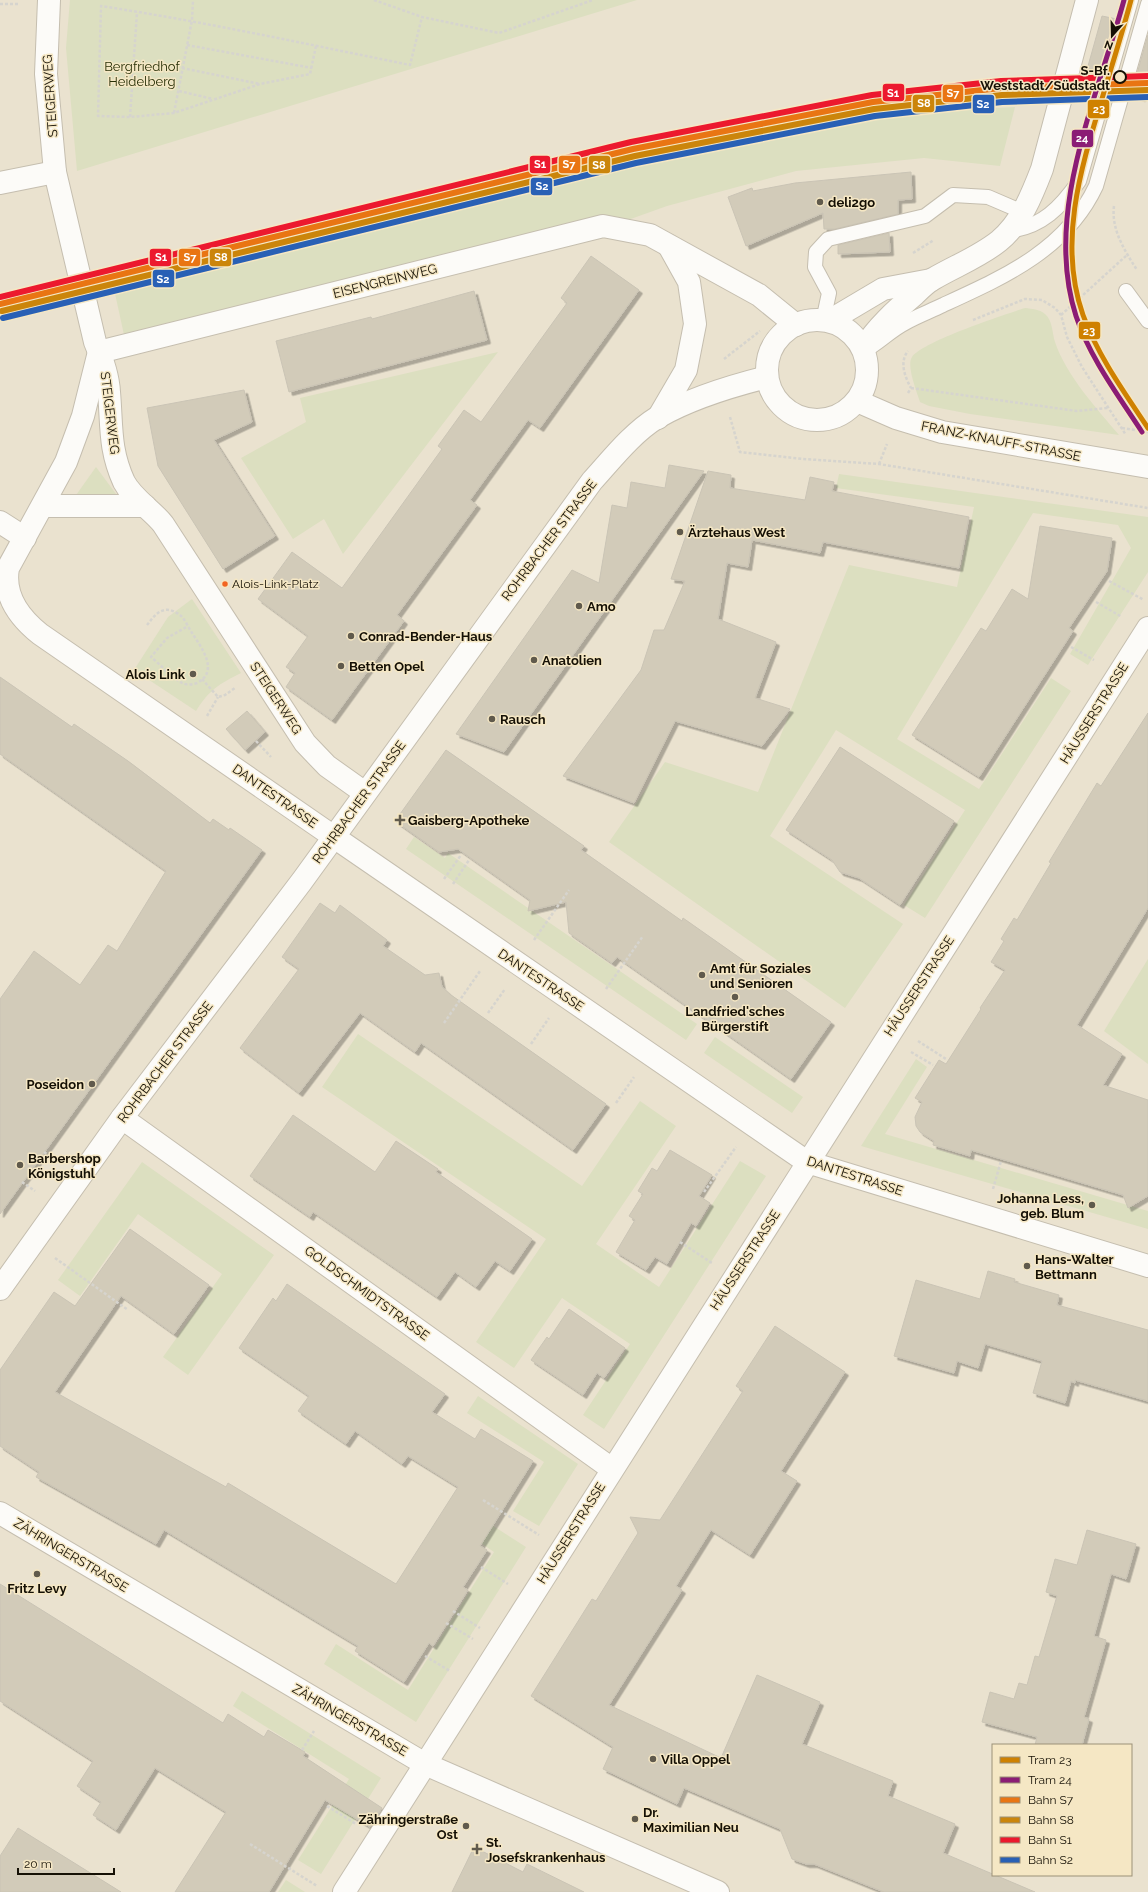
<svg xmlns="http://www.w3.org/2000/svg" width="1148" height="1892" font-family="Raleway,sans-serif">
	<defs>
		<filter id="shadow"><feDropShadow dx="3.5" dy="3.5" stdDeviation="0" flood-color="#0004"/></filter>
	</defs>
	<rect width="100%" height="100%" fill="#eae2cf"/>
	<g fill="#dcdfc0">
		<path d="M70 0H637L77 171 66 48Z"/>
		<path d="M1015 107 1000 166 924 158 796 171 667 206 600 230 126 344 114 289 406 215 744 138 936 111Z"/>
		<path d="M1025 308C1032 309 1039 309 1045 314 1053 321 1052 333 1055 342 1066 375 1097 409 1119 435L970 414 929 406 920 402C917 392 906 366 912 357 924 341 1004 315 1025 308Z"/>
		<path d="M498 352 343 554 324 519 293 539 241 458 306 422 300 398Z"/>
		<path d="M96 467 119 498H74Z"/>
		<path d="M839 474 1148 517V572L1088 665 1070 654 1131 548 1118 525 1033 513 897 739 979 789 1051 678 1071 691 925 918 904 905 965 810 836 730 770 836 903 924 845 1008 609 842 665 762 758 792 849 565 957 587 974 507 836 488Z"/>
		<path d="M192 599 241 673C219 684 209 690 196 711L134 670 168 617Z"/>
		<path d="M414 837 445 858 448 853 697 1024 686 1040 406 849Z"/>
		<path d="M1148 959V1064L1104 1031Z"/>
		<path d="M358 1034 582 1186 640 1101 676 1126 596 1244 659 1287 740 1161 766 1176 604 1429 583 1415 630 1344 562 1298 514 1368 476 1342 546 1239 322 1087Z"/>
		<path d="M715 1037 803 1097 792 1113 704 1053Z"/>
		<path d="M916 1059 927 1067 885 1134 1148 1211V1229L861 1146Z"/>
		<path d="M142 1162 274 1255 188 1375 163 1357 222 1274 138 1214 80 1296 58 1280Z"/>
		<path d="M478 1396 578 1464 539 1526 513 1511 544 1462 467 1413Z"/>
		<path d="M473 1513 526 1547 416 1722 324 1664 336 1644 408 1690 494 1552 463 1531Z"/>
		<path d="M242 1691 381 1778 321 1874 298 1860 349 1779 233 1706Z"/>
		<path d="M286 1880 305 1892H278Z"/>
	</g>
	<g fill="#d2cbb9" stroke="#cac4b5" filter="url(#shadow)">
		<path d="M1102 16 1117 19 1097 87 1083 84Z"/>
		<path d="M1148 35V76L1142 98 1131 95Z"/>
		<path d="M911 172 912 199 898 200V214L835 229H824L823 213 746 246 728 197 752 188 753 191 795 183Z"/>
		<path d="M889 233 890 252 838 254V245Z"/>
		<path d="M591 256 639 290 540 428 528 420 470 500 477 505 397 615 404 621 332 720 286 687 295 673 286 667 308 636 258 599 292 552 342 588 442 449 438 446 464 410 481 422 567 303 561 298Z"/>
		<path d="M474 291 487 340 289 392 276 341 371 317 372 319Z"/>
		<path d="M244 390 252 422 214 440 275 536 223 569 158 466 147 408Z"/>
		<path d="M669 465 704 471 504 752 456 734 572 570 599 583 612 505 627 508 631 482 665 488Z"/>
		<path d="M708 471 731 475 730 488 805 500 810 477 834 482 832 491 969 517 959 568 823 542 820 553 752 540 748 567 727 563 718 619 776 642 755 698 790 709 762 746 675 721 634 803 563 776 641 670 654 630H664L685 581 671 579Z"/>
		<path d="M1040 526 1112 538 1107 571 1069 628 1073 631 979 777 912 735 981 628 986 631 1012 589 1028 599Z"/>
		<path d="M0 677 72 727 74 724 128 761 210 823 213 819 229 830 230 828 262 850 0 1214V999L34 951 80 985 108 945 117 951 166 871 0 754Z"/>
		<path d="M247 711 265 732 245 750 226 729Z"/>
		<path d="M1148 713V908L1077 1025 1122 1054 1103 1085 1148 1100V1196L1128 1208 1123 1195 971 1150 970 1156 933 1145 934 1141 920 1132 916 1126 915 1117 922 1102 915 1098 939 1060 946 1064 981 1009 980 1008 1005 970 991 962 1004 941 1001 939 1014 918 1017 920 1051 863 1049 862 1097 783 1101 786Z"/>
		<path d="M840 747 954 821 900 905 859 878 840 872 832 860 786 830Z"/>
		<path d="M446 750 584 846 581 850 682 921 683 918 831 1022 791 1079 617 957 612 963 569 933 566 902 528 911 530 900 458 849 439 852 395 821Z"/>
		<path d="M320 903 335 913 340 905 387 940 383 946 425 975 439 973 442 987 451 995 606 1104 573 1150 421 1043 415 1052 360 1013 299 1093 240 1048 299 969 282 957Z"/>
		<path d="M293 1115 375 1172 396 1141 438 1169 436 1172 532 1239 510 1271 495 1261 476 1287 455 1272 437 1297 313 1212 310 1217 250 1176Z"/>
		<path d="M670 1150 712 1175 699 1196 710 1203 696 1226 691 1223 667 1264 655 1257 646 1270 616 1252 635 1220 629 1216 643 1194 638 1191 652 1168 657 1171Z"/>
		<path d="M130 1229 209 1285 174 1334 121 1296 55 1392 226 1487 228 1483 396 1584 458 1487 408 1456 402 1464 355 1431 346 1444 298 1411 309 1396 239 1348 273 1298 276 1301 287 1284 445 1394 432 1412 475 1439 481 1429 533 1461 480 1546 487 1550 463 1587 468 1590 433 1646 429 1643 404 1682 355 1651 358 1646 164 1530 156 1544 36 1477 39 1472 0 1446V1370L54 1292 75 1306Z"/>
		<path d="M988 1271 1015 1279 1014 1282 1059 1295 1057 1305 1148 1330V1401L1075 1380V1383L1071 1381 1065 1403 1033 1393 1042 1361 985 1344 978 1368 957 1361 954 1373 894 1356 916 1280 980 1299Z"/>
		<path d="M569 1309 625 1348 604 1378 597 1373 583 1395 531 1360 547 1337 549 1339Z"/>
		<path d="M775 1326 845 1372 781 1471 797 1481 750 1555 711 1530 676 1586 682 1590 609 1705 721 1758 757 1675 820 1702 802 1744 893 1781 888 1796 955 1824 943 1853 1035 1892H884L814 1864H806L792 1859 780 1829 684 1788 677 1804 603 1769 613 1747 531 1696 592 1599 596 1601 638 1533 630 1517 660 1520 743 1391 736 1386Z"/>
		<path d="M1087 1530 1136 1544 1126 1579 1111 1574 1094 1636 1106 1640 1084 1717 1089 1719 1082 1745H1035L1037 1737 982 1722 990 1692 1014 1699 1019 1683 1027 1685 1035 1656 1039 1657 1057 1596 1046 1592 1055 1559 1077 1565Z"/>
		<path d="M0 1584 223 1723 228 1714 264 1737 268 1730 305 1752 303 1756 382 1808 370 1827 325 1800 269 1892H175L226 1812 155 1768 116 1830 93 1815 101 1802 77 1786 93 1761 0 1701Z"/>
		<path d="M18 1828 121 1892H0V1856Z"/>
		<path d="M474 1847 523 1872 527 1864 584 1892H452Z"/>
	</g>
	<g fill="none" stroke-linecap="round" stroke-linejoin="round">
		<defs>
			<g id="lane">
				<path d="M1009 231C1042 227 1061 207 1079 181L1131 0"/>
				<path d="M1126 291 1148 321"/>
				<path d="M823 321 829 293 815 267 816 252 828 239 925 216 953 195 988 197 1023 212"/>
				<path d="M872 346C883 339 893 329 905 323 917 316 931 311 943 305 1004 277 1066 250 1096 186L1148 4"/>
			</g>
			<g id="street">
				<path d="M0 183 55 172"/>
				<path d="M99 352 603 226 650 235 759 295 796 325"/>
				<path d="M658 418 686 370 695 324 689 282 669 246"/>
				<path d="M43 506H145"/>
				<path d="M0 522 25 538"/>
				<path d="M334 837 807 1162 1148 1266"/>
				<path d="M122 1118 612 1469"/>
				<path d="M0 1513 425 1764 718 1892"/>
				<path d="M344 1892 1148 628"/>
			</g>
			<g id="secondary">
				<path d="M49 0 46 74 55 172 95 342C102 358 108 374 109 392 112 426 109 449 124 482 133 499 151 509 163 524L305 743 327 766 365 793"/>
				<circle cx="817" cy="370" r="50"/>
				<path d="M829 321 883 289 931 280"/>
				<path d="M863 349C877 327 895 311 915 294 920 289 926 283 933 279 955 266 979 257 999 241 1021 223 1032 195 1042 169L1087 0"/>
				<path d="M99 352 83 416 66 462 8 568C3 596 20 618 40 634L334 837"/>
				<path d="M857 401 896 418 942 432 1148 467"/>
				<path d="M0 1289 122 1118 302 881 592 481C612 459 632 433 658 417 691 398 731 386 767 377"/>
			</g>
		</defs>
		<use href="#lane" stroke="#c5beaf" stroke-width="16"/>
		<use href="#street" stroke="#c5beaf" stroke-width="24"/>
		<use href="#secondary" stroke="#c5beaf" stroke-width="24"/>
		<g stroke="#d6d4ce" stroke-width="2.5" stroke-dasharray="3 2" stroke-linecap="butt">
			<path d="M374 0 422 17 499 33 593 0"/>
			<path d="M0 4H20"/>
			<path d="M187 45 312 68"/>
			<path d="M316 46 310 74 260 84 174 113 130 117 98 116 101 6C205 22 307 44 410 65L422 17"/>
			<path d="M182 68 260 84"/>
			<path d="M179 91 213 99"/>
			<path d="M174 113 192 20 193 0"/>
			<path d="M130 117 137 12"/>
			<path d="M1114 206C1111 230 1125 251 1137 270"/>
			<path d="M913 253 934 240"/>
			<path d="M1061 315 1127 255"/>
			<path d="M973 320 1025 299 1042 300 1055 308 1061 315 1067 337 1082 367 1126 435"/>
			<path d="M724 359 760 331"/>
			<path d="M911 388 1077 411 1108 408"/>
			<path d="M908 393 911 388C905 377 899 362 908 351"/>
			<path d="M730 417 740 452 803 459 879 464 1148 508"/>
			<path d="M1122 428 1148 432"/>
			<path d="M879 464 887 444"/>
			<path d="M1109 581 1144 600"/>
			<path d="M1096 602 1122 617"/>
			<path d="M147 625C152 619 157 611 165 610 170 609 176 612 180 615 185 619 188 627 192 633 201 647 220 671 197 683 192 685 186 685 182 683 171 677 161 665 151 657L167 638 188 626"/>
			<path d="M1071 647 1094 660"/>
			<path d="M202 679 218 697 225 695 235 688"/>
			<path d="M207 716 218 697"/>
			<path d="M256 741 271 757"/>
			<path d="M444 879 461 855"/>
			<path d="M453 884 469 860"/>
			<path d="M534 940 569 890"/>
			<path d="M606 989 643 936"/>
			<path d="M488 1013 505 989"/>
			<path d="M444 1023 480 971"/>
			<path d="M918 1041 946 1059"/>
			<path d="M531 1044 549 1018"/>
			<path d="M911 1052 933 1065"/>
			<path d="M616 1103 634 1077"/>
			<path d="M44 1152 56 1161"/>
			<path d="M22 1182 35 1191"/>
			<path d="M993 1189 1001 1161"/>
			<path d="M704 1192 736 1147"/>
			<path d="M680 1242 712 1263"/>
			<path d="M55 1258 128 1310"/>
			<path d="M483 1500 539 1535"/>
			<path d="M481 1567 508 1584"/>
			<path d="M453 1611 480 1628"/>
			<path d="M446 1623 473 1639"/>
			<path d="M425 1656 450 1671"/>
			<path d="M302 1750 314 1731"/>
			<path d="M327 1806 356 1824"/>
			<path d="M250 1844 317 1886"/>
		</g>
		<use href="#lane" stroke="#fcfbf8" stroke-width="14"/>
		<use href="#street" stroke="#fcfbf8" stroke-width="22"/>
		<use href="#secondary" stroke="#fcfbf8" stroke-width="22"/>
		<defs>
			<path id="rail-1" d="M0 304 633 149 873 102 1001 88 1148 83"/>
			<path id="rail-2" d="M2 311 635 156 874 109 1002 95 1148 90"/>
			<path id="rail-3" d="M0 297 631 142 872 95 1001 81 1148 76"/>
			<path id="rail-4" d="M3 318 636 163 875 116 1002 102 1148 97"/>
		</defs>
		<use href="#rail-1" stroke="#f5e7c4" stroke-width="9"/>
		<use href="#rail-2" stroke="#f5e7c4" stroke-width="9"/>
		<use href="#rail-3" stroke="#f5e7c4" stroke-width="9"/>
		<use href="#rail-4" stroke="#f5e7c4" stroke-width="9"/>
		<use href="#rail-1" stroke="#e97513" stroke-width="6"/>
		<use href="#rail-2" stroke="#cb850b" stroke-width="6"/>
		<use href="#rail-3" stroke="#ec192e" stroke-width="6"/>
		<use href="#rail-4" stroke="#2960b5" stroke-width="6"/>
		<defs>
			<path id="tram-1" d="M1131 0C1122 34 1111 68 1101 102 1080 171 1058 244 1083 315 1098 356 1124 392 1148 428"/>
			<path id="tram-2" d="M1124 0C1097 99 1043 214 1076 316 1090 358 1118 395 1142 432"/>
		</defs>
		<use href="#tram-1" stroke="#f5e7c4" stroke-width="8"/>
		<use href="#tram-2" stroke="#f5e7c4" stroke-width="8"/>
		<use href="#tram-1" stroke="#cf8100" stroke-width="5"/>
		<use href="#tram-2" stroke="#8b1c75" stroke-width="5"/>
	</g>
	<circle fill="#f5e7c4" stroke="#151005" stroke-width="2" cx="1120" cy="77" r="6"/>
	<g fill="#605a4c" stroke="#f5e7c4" stroke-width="1.5">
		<circle cx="820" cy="202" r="4"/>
		<circle cx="680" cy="532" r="4"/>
		<circle cx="579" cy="606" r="4"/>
		<circle cx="351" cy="636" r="4"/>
		<circle cx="534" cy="660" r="4"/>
		<circle cx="341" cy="666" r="4"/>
		<circle cx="193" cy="674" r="4"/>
		<circle cx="492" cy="719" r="4"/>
		<path d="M398 814h4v4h4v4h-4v4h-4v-4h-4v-4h4z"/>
		<circle cx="702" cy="975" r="4"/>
		<circle cx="735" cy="997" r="4"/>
		<circle cx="92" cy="1084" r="4"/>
		<circle cx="20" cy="1165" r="4"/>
		<circle cx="1092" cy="1205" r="4"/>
		<circle cx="1027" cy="1266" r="4"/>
		<circle cx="37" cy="1574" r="4"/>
		<circle cx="653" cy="1759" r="4"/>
		<circle cx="635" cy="1819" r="4"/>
		<circle cx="466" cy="1826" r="4"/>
		<path d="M475 1843h4v4h4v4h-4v4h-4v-4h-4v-4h4z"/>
	</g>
	<circle fill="#f26522" stroke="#f5e7c4" stroke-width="1.5" cx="225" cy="584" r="3.5"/>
	<g text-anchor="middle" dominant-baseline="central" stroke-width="3" stroke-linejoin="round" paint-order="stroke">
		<g font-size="12" fill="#151005" stroke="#f5e7c4" text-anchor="start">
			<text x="232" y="584">Alois-Link-Platz</text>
		</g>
		<g font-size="13" fill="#283007" stroke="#f5e7c4">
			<text x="142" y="66">Bergfriedhof<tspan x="142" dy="15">Heidelberg</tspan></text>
		</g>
		<g font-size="13" font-weight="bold" fill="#151005" stroke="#f5e7c4" text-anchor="end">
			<text x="1110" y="70">S-Bf.<tspan x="1110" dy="15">Weststadt/Südstadt</tspan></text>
		</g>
		<g font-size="13" fill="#151005" stroke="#f5e7c4">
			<text transform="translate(50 96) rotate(-94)">STEIGERWEG</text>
			<text transform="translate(385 281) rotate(-14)">EISENGREINWEG</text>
			<text transform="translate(110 413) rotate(83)">STEIGERWEG</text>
			<text transform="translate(1001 441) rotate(11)">FRANZ-KNAUFF-STRASSE</text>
			<text transform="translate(549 540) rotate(-53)">ROHRBACHER STRASSE</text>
			<text transform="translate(276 698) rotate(57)">STEIGERWEG</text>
			<text transform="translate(1094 713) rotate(-58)">HÄUSSERSTRASSE</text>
			<text transform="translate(275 796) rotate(35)">DANTESTRASSE</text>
			<text transform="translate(359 802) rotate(-54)">ROHRBACHER STRASSE</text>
			<text transform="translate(541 980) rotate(34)">DANTESTRASSE</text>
			<text transform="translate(919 986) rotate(-57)">HÄUSSERSTRASSE</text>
			<text transform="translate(165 1062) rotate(-53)">ROHRBACHER STRASSE</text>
			<text transform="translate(855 1176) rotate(18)">DANTESTRASSE</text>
			<text transform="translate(745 1260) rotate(-57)">HÄUSSERSTRASSE</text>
			<text transform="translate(367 1293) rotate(36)">GOLDSCHMIDTSTRASSE</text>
			<text transform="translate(571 1533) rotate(-58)">HÄUSSERSTRASSE</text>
			<text transform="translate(71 1555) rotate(31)">ZÄHRINGERSTRASSE</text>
			<text transform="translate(350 1720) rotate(30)">ZÄHRINGERSTRASSE</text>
		</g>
		<g font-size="13" font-weight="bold" fill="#151005" stroke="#f5e7c4" text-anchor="start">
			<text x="828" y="202">deli2go</text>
			<text x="688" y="532">Ärztehaus West</text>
			<text x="587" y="606">Amo</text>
			<text x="359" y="636">Conrad-Bender-Haus</text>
			<text x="542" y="660">Anatolien</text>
			<text x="349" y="666">Betten Opel</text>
			<text x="185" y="674" text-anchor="end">Alois Link</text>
			<text x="500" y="719">Rausch</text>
			<text x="408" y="820">Gaisberg-Apotheke</text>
			<text x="710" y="968">Amt für Soziales<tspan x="710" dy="15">und Senioren</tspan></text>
			<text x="735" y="1011" text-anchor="middle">Landfried'sches<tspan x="735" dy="15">Bürgerstift</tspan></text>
			<text x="84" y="1084" text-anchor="end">Poseidon</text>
			<text x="28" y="1158">Barbershop<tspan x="28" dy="15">Königstuhl</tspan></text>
			<text x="1084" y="1198" text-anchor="end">Johanna Less,<tspan x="1084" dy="15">geb. Blum</tspan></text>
			<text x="1035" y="1259">Hans-Walter<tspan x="1035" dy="15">Bettmann</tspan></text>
			<text x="37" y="1588" text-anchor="middle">Fritz Levy</text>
			<text x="661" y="1759">Villa Oppel</text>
			<text x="643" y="1812">Dr.<tspan x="643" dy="15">Maximilian Neu</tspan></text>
			<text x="458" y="1819" text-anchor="end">Zähringerstraße<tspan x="458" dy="15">Ost</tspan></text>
			<text x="486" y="1842">St.<tspan x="486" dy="15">Josefskrankenhaus</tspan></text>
		</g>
	</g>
	<g stroke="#f5e7c4" stroke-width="1.5">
		<rect x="882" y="83" width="23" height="19" rx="4" fill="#ec192e"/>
		<rect x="942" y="84" width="22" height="19" rx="4" fill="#e97513"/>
		<rect x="912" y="94" width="23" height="19" rx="4" fill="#cb850b"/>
		<rect x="972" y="94" width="23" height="20" rx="4" fill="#2960b5"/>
		<rect x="1087" y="99" width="23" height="20" rx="4" fill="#cf8100"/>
		<rect x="1071" y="129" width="23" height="19" rx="4" fill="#8b1c75"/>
		<rect x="529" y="155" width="22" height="19" rx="4" fill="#ec192e"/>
		<rect x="558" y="155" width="23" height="19" rx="4" fill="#e97513"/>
		<rect x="588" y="155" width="23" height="19" rx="4" fill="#cb850b"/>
		<rect x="530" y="177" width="23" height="19" rx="4" fill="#2960b5"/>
		<rect x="209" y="248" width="23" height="19" rx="4" fill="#cb850b"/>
		<rect x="178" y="248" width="23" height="19" rx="4" fill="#e97513"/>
		<rect x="149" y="248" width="23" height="19" rx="4" fill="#ec192e"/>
		<rect x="152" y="269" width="23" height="19" rx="4" fill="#2960b5"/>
		<rect x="1078" y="321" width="23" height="19" rx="4" fill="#cf8100"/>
	</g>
	<g font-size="11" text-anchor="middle" font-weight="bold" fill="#fff">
		<text x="893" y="97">S1</text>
		<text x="953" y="97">S7</text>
		<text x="924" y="107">S8</text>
		<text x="983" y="108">S2</text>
		<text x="1099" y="113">23</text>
		<text x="1082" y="142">24</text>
		<text x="540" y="168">S1</text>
		<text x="569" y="168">S7</text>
		<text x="599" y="169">S8</text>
		<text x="542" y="190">S2</text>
		<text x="221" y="261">S8</text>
		<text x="190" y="261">S7</text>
		<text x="161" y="261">S1</text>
		<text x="163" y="283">S2</text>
		<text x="1089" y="335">23</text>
	</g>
	<rect x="992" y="1744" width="140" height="132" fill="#f5e7c4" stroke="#9b9178"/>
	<rect x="1000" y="1757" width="20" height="6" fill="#cf8100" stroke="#9b9178"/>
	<text x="1028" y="1764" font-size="12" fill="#151005">Tram 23</text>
	<rect x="1000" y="1777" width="20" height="6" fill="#8b1c75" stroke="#9b9178"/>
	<text x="1028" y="1784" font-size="12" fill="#151005">Tram 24</text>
	<rect x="1000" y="1797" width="20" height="6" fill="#e97513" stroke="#9b9178"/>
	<text x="1028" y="1804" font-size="12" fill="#151005">Bahn S7</text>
	<rect x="1000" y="1817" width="20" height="6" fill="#cb850b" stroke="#9b9178"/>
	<text x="1028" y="1824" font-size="12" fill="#151005">Bahn S8</text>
	<rect x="1000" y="1837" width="20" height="6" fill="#ec192e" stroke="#9b9178"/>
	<text x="1028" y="1844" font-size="12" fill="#151005">Bahn S1</text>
	<rect x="1000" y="1857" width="20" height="6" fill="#2960b5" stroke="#9b9178"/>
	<text x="1028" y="1864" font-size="12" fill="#151005">Bahn S2</text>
	<g transform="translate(1112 36) rotate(200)" stroke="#f5e7c4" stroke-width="3" paint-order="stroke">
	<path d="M0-3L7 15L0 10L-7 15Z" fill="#151005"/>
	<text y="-6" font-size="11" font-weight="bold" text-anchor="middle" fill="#151005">N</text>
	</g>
	<path d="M18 1868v6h96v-6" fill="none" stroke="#151005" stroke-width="2"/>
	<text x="24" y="1868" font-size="12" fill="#151005" stroke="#f5e7c4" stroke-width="3" paint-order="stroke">20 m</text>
</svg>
